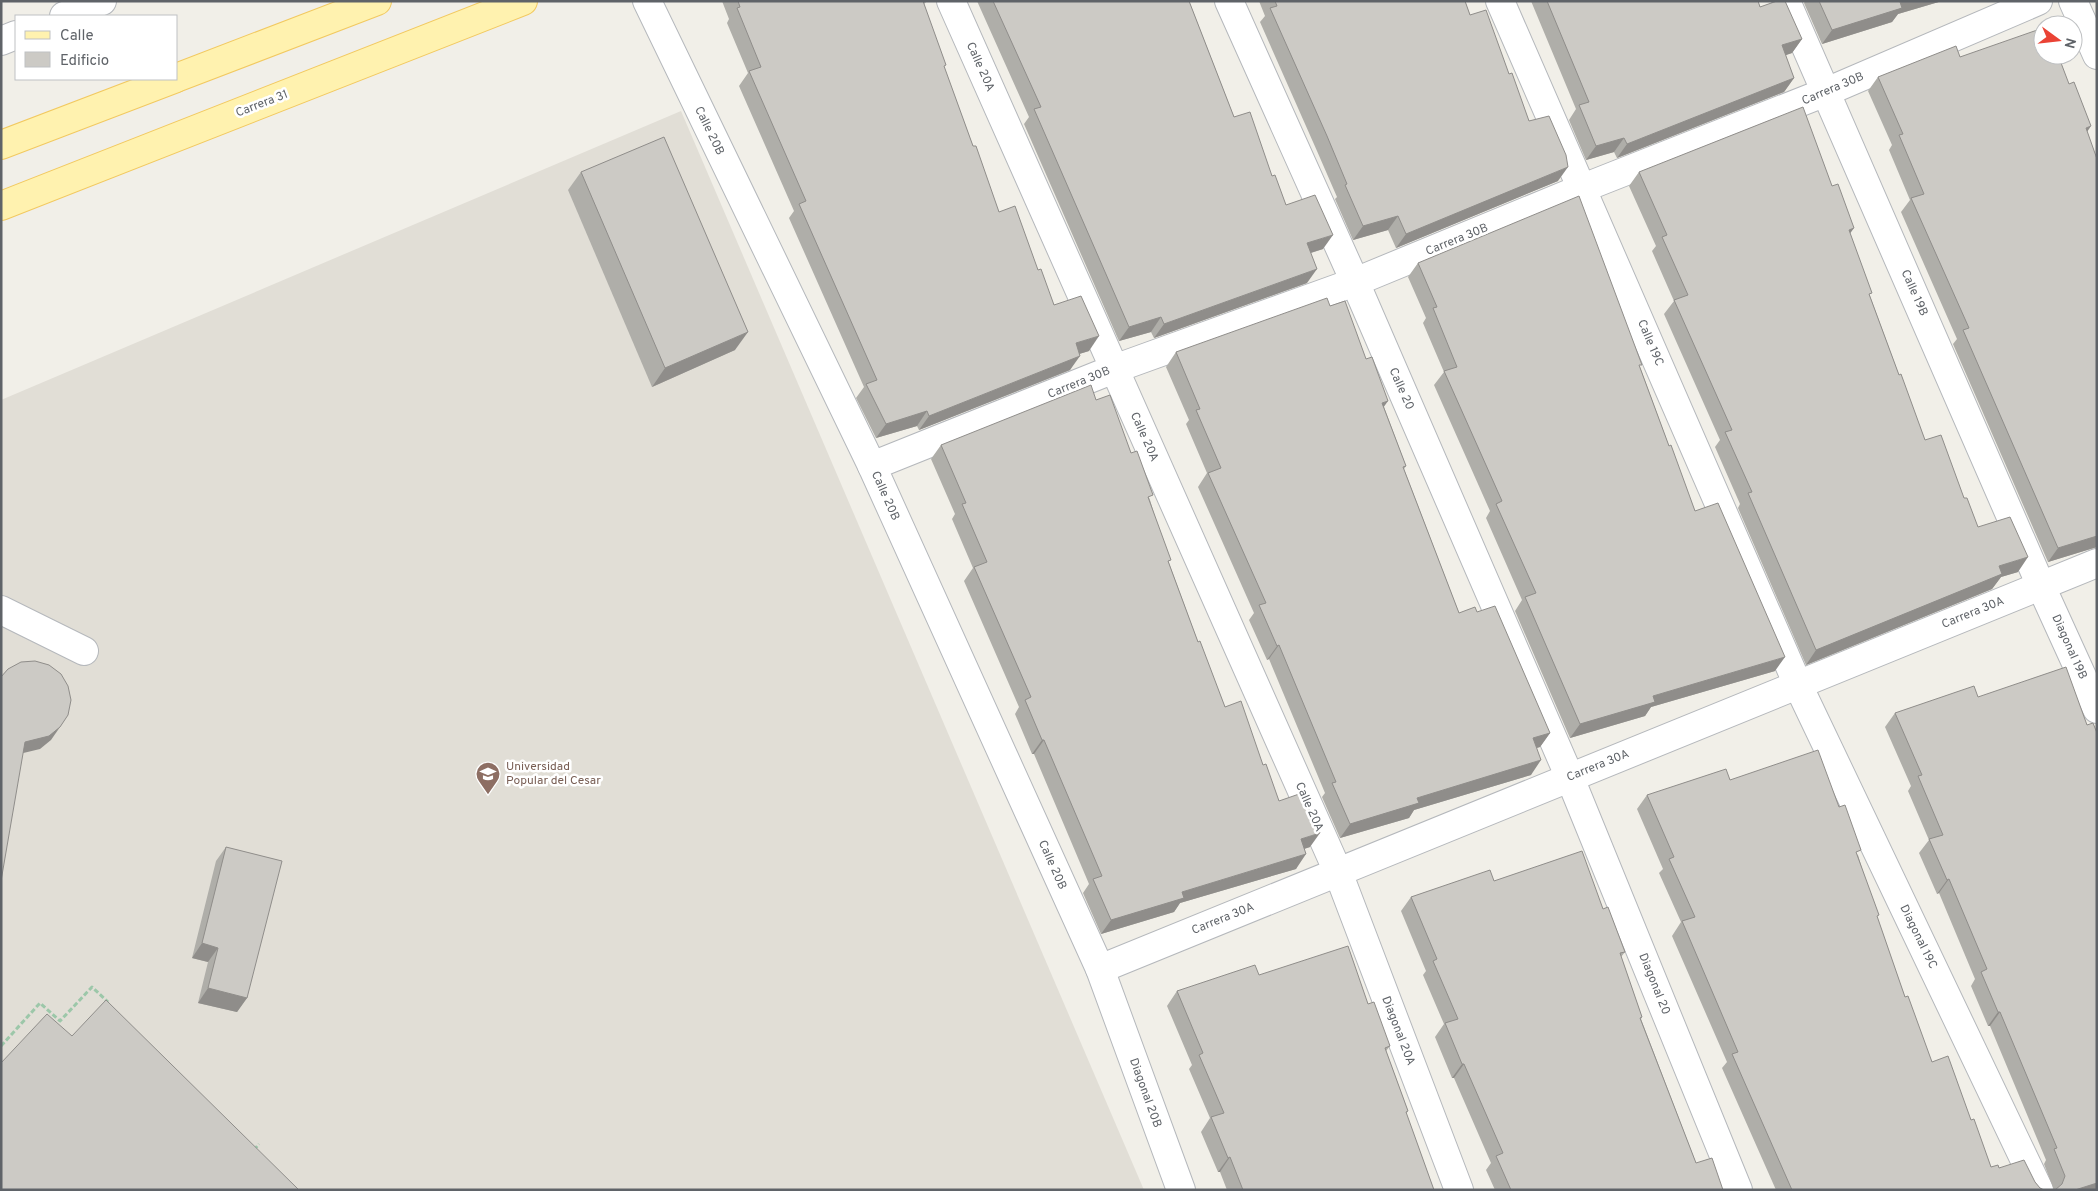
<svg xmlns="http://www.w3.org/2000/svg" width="2098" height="1191" font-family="Overpass,sans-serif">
	<rect width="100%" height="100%" fill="#f1efe8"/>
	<path fill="#e1ded6" d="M681 111 1144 1190H1V400Z"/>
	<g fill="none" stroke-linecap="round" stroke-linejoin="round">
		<defs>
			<g id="minor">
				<path d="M647 1 872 466 1100 969 1181 1190"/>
				<path d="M951 1 1338 872 1459 1190"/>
				<path d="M1229 1 1355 282 1570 778 1738 1190"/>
				<path d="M1500 1 1798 685 2039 1190"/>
				<path d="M1786 1 2041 586 2097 709"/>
				<path d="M2073 1 2097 55"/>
				<path d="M64 16 102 1"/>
				<path d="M1 41 16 35"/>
				<path d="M872 466 1114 369 1355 282 1583 188 1826 92 2038 1"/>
				<path d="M1 610 84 651"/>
				<path d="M1100 969 2097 563"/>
			</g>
			<g id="major">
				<path d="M176 78 377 1"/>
				<path d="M1 145 174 79"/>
				<path d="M1 206 523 1"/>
			</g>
		</defs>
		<use href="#minor" stroke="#b5b8bc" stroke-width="30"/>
		<use href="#major" stroke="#f2c960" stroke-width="30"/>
		<g stroke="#9cc7a9" stroke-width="3" stroke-dasharray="5 2.5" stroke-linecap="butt">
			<path d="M1 1046 40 1003 60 1021 92 987 108 1002"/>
			<path d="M254 1150 259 1144"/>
		</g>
		<use href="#minor" stroke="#fff" stroke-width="28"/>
		<use href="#major" stroke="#fff2af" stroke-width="28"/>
	</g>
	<g fill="#afaea9">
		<path d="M722 1H927L924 4 944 68 973 146 999 212 1038 270 1054 305 1089 351 1079 354 1070 370 919 430 917 426 876 438 856 398 864 387 789 218 794 211 739 86 748 73 727 23 729 19Z"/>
		<path d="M977 1H1189L1234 117 1272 176 1286 205 1323 249 1311 253 1307 283 1154 338 1151 332 1119 341 1024 124 1029 117Z"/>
		<path d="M1259 1H1465L1470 15 1509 74 1529 121 1558 181 1396 248 1388 230 1353 240 1335 199 1337 197 1317 151 1260 22 1265 16Z"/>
		<path d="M1531 1H1758L1760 7 1802 39 1792 53 1785 55 1794 78 1784 92 1617 158 1614 152 1586 160 1569 120 1576 109Z"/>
		<path d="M1805 1H1942L1898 14 1892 22 1822 44 1804 3Z"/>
		<path d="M1960 57 2087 132 2097 547 2048 562 1953 344 1957 339 1901 212 1910 200 1889 150 1892 145 1868 91 1878 77Z"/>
		<path d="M581 172 735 350 652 387 568 190Z"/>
		<path d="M1639 172 1832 186 1850 234 1870 296 1899 375 1925 440 1964 498 1978 527 2018 572 2001 577 1992 589 1806 665 1738 508 1740 504 1715 447 1720 440 1664 314 1674 301 1652 251 1656 246 1629 186Z"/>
		<path d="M1418 263 1640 367 1669 446 1695 511 1775 671 1651 707 1645 716 1570 738 1515 611 1522 600 1486 518 1490 511 1434 385 1444 372 1423 323 1426 318 1408 277Z"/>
		<path d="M1330 306 1384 407 1406 466 1404 469 1459 613 1477 612 1550 733 1540 747 1536 748 1531 775 1414 810 1409 818 1340 838 1322 797 1325 793 1269 659 1267 660 1249 620 1254 613 1198 487 1207 473 1186 424 1189 420 1166 367 1176 352Z"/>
		<path d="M1096 400 1131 453 1150 500 1169 563 1198 642 1225 707 1263 765 1279 801 1310 847 1304 849 1296 869 1180 903 1174 912 1101 934 1083 893 1089 884 1034 754H1032L1015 714 1019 707 964 581 973 568 952 519 955 514 931 459 941 445Z"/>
		<path d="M1978 697 2087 725 2097 1190H2054L2044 1164 2046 1160 1990 1026H1988L1971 986 1975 979 1939 893 1937 894 1919 853 1929 840 1908 791 1911 786 1885 727 1895 713Z"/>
		<path d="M1730 780 1858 855 1877 918 1905 997 1932 1062 1971 1120 1991 1167 1999 1168 2035 1182 2040 1188 2044 1190H1776L1722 1068 1727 1062 1672 936 1681 922 1659 873 1663 869 1637 809 1647 795Z"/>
		<path d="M226 847 247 998 237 1012 198 1003 208 962 192 958 216 861Z"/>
		<path d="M1494 881 1603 909 1625 952 1621 957 1642 1017 1641 1019 1696 1163 1723 1190H1495L1486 1170 1491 1163 1454 1078H1452L1435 1037 1444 1024 1423 975 1426 971 1401 911 1411 897Z"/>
		<path d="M1259 975 1368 1004 1390 1046 1386 1051 1408 1111 1406 1114 1434 1190H1227L1220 1172H1218L1201 1132 1210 1118 1189 1069 1192 1065 1167 1006 1177 991Z"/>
	</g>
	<g fill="#8f8d8a">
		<path d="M1904 1H1942L1898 14 1892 22 1822 44 1832 30Z"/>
		<path d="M1802 39 1792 53 1772 60 1782 45Z"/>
		<path d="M1794 78 1784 92 1617 158 1627 144Z"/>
		<path d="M2091 126 2081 141 2086 128Z"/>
		<path d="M1624 138 1614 152 1586 160 1596 146Z"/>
		<path d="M1568 167 1558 181 1396 248 1406 234Z"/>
		<path d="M1398 216 1388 230 1353 240 1363 226Z"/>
		<path d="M1854 228 1844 242 1849 230Z"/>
		<path d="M1333 235 1323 249 1297 257 1307 243Z"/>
		<path d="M1317 269 1307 283 1154 338 1164 324Z"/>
		<path d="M1161 317 1151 332 1119 341 1129 327Z"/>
		<path d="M748 332 735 350 652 387 665 368Z"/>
		<path d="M1099 336 1089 351 1066 358 1076 343Z"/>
		<path d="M1080 356 1070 370 919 430 929 416Z"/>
		<path d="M1388 401 1378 415 1382 403Z"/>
		<path d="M927 411 917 426 876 438 886 424Z"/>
		<path d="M2097 536V547L2048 562 2058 548Z"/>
		<path d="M2028 557 2018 572 2001 577 1992 589 1806 665 1816 650 1999 566Z"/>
		<path d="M1279 645 1269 659 1267 660 1277 646Z"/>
		<path d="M1785 657 1775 671 1651 707 1645 716 1570 738 1580 724 1653 696Z"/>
		<path d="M60 727 51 740 40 749 15 755 25 742Z"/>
		<path d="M1550 733 1540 747 1523 752 1533 738Z"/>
		<path d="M1042 740H1044L1034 754H1032Z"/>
		<path d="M1541 760 1531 775 1414 810 1409 818 1340 838 1350 824 1417 798Z"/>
		<path d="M1320 833 1310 847 1291 853 1301 839Z"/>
		<path d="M1306 854 1296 869 1180 903 1174 912 1101 934 1111 920 1182 892Z"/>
		<path d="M1949 879 1939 893 1937 894 1947 880Z"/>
		<path d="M202 943 218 948 208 962 192 958Z"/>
		<path d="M208 988 247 998 237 1012 198 1003Z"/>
		<path d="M1998 1012H2000L1990 1026H1988Z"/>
		<path d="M1462 1064H1464L1454 1078H1452Z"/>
		<path d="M1230 1157 1220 1172H1218L1228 1158Z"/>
		<path d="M2097 1183V1190H2075Z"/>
	</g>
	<g fill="#cccac5" stroke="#8f8d8a">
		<path d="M738 1H923L946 65 944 66 973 146H976L999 212 1015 206 1038 270 1041 269 1054 305 1081 296 1099 336 1076 343 1080 356 929 416 927 411 886 424 866 384 877 380 799 204 806 201 749 71 761 67 737 8 740 7Z"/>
		<path d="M993 1H1189L1234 117 1250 112 1272 176 1275 175 1286 205 1315 195 1333 235 1307 243 1317 269 1164 324 1161 317 1129 327 1034 109 1041 107Z"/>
		<path d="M1275 1H1465L1470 15 1486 10 1509 74 1512 73 1529 121 1549 116 1566 155 1568 167 1406 234 1398 216 1363 226 1345 185 1347 184 1327 136 1270 8 1277 6Z"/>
		<path d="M1547 1H1758L1760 7 1777 1H1785L1802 39 1782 45 1794 78 1627 144 1624 138 1596 146 1579 105 1589 102Z"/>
		<path d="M1819 1H1904L1900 2 1902 8 1832 30Z"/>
		<path d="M2043 28V55H2058L2069 84 2074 82 2091 126 2086 128 2097 159V536L2058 548 1963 330 1969 328 1911 198 1924 194 1899 135 1903 134 1878 77 1956 46 1960 57Z"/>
		<path d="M1803 107 1832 186 1838 184 1854 228 1849 230 1872 293 1869 294 1899 375 1901 374 1925 440 1941 435 1964 498H1967L1978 527 2010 517 2028 557 1999 566 2002 574 1816 650 1748 493 1752 492 1725 432 1732 430 1674 300 1688 295 1662 237 1667 235 1639 172Z"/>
		<path d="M664 137 748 332 665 368 581 172Z"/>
		<path d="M1579 196 1642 365H1639L1669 446 1671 445 1695 511 1718 503 1785 657 1653 696 1655 702 1580 724 1525 597 1536 593 1496 504 1502 501 1444 371 1457 367 1433 308 1437 307 1418 263Z"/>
		<path d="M1327 298 1330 306 1345 301 1366 359 1372 357 1388 401 1382 403 1406 466 1403 467 1459 613 1475 607 1477 612 1495 606 1550 733 1533 738 1541 760 1417 798 1419 803 1350 824 1332 783 1336 782 1279 645 1277 646 1259 605 1266 603 1208 473 1221 468 1196 410 1200 409 1176 352Z"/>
		<path d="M1091 385 1096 400 1110 395 1131 453 1137 451 1153 495 1148 497 1171 560 1168 561 1198 642 1200 641 1225 707 1241 701 1263 765 1266 764 1279 801 1302 793 1320 833 1301 839 1306 854 1182 892 1184 898 1111 920 1093 879 1102 876 1044 740H1042L1025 700 1031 697 974 567 987 562 962 504 966 503 941 445Z"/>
		<path d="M35 661 49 665 61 674 68 686 71 700 68 715 60 727 49 736 25 742 1 881V677L8 669 21 662Z"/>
		<path d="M2066 667 2087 725 2093 723 2097 733V1183L2075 1190H2055L2062 1184 2065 1176 2054 1149 2057 1148 2000 1012H1998L1981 972 1987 969 1949 879 1947 880 1929 839 1943 835 1918 776 1922 775 1895 713 1974 686 1978 697Z"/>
		<path d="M1818 750 1839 807 1845 805 1861 850 1856 852 1879 915 1877 916 1905 997 1908 996 1932 1062 1948 1056 1971 1120 1974 1119 1991 1167 1998 1165 1999 1168 2024 1160 2035 1182 2040 1188 2044 1190H1792L1732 1054 1738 1052 1682 921 1695 917 1669 859 1674 857 1647 795 1726 769 1730 780Z"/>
		<path d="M226 847 282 861 247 998 208 988 218 948 202 943Z"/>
		<path d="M1582 851 1603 909 1608 907 1625 952 1620 953 1642 1017 1640 1018 1696 1163 1712 1158 1723 1190H1511L1496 1156 1503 1153 1464 1064H1462L1445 1023 1458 1019 1433 961 1437 959 1411 897 1490 870 1494 881Z"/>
		<path d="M1348 946 1368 1004 1374 1002 1390 1046 1385 1048 1408 1111 1406 1112 1434 1190H1243L1230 1157 1228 1158 1211 1117 1224 1113 1199 1055 1203 1053 1177 991 1255 965 1259 975Z"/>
		<path d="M106 1000 299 1190H1V1063L47 1014 72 1036Z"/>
	</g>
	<defs>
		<symbol id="university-pin" viewBox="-11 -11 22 30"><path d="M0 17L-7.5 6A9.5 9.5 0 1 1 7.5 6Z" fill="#8d6e63" stroke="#fff"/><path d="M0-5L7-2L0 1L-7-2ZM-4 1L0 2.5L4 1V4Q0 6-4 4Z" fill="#fff"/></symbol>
	</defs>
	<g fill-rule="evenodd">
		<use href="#university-pin" x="474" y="760" width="28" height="38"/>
	</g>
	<g text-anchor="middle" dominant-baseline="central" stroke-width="5" stroke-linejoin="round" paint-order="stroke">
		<g font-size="12" fill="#5f6368" stroke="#fff">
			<text transform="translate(980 67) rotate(66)">Calle 20A</text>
			<text transform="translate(1833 89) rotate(-23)">Carrera 30B</text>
			<text transform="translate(262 104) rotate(-21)">Carrera 31</text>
			<text transform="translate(709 131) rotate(64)">Calle 20B</text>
			<text transform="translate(1457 240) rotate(-22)">Carrera 30B</text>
			<text transform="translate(1914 293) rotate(66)">Calle 19B</text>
			<text transform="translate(1650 343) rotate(67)">Calle 19C</text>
			<text transform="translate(1079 383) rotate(-22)">Carrera 30B</text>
			<text transform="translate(1401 389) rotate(66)">Calle 20</text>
			<text transform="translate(1144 437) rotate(66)">Calle 20A</text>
			<text transform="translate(885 496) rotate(66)">Calle 20B</text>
			<text transform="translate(1973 613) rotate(-22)">Carrera 30A</text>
			<text transform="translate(2069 647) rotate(66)">Diagonal 19B</text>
			<text transform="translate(1598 766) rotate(-22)">Carrera 30A</text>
			<text transform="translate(1309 807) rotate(66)">Calle 20A</text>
			<text transform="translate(1052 865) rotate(66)">Calle 20B</text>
			<text transform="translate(1223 919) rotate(-22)">Carrera 30A</text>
			<text transform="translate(1918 937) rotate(64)">Diagonal 19C</text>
			<text transform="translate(1654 984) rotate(68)">Diagonal 20</text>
			<text transform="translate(1398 1031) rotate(69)">Diagonal 20A</text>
			<text transform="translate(1145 1093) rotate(70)">Diagonal 20B</text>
		</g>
		<g font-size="12" fill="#785e54" stroke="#fff" text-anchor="start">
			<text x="506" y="767">Universidad<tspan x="506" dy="14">Popular del Cesar</tspan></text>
		</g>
	</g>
	<rect width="2098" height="1191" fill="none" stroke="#5f6368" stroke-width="5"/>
	<rect x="15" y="15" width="162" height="65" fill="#ffffff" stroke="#bfc1c3"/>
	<rect x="25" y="31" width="25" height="8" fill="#fff2af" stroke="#bfc1c3"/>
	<text x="60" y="40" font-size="15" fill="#5f6368">Calle</text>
	<rect x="25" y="52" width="25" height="15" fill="#cccac5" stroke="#bfc1c3"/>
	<text x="60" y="65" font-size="15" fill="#5f6368">Edificio</text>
	<g transform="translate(2058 40) rotate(105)"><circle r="24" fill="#ffffff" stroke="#bfc1c3"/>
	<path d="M0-4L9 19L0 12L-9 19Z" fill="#ea4335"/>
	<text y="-8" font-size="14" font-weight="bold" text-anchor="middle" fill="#5f6368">N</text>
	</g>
</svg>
